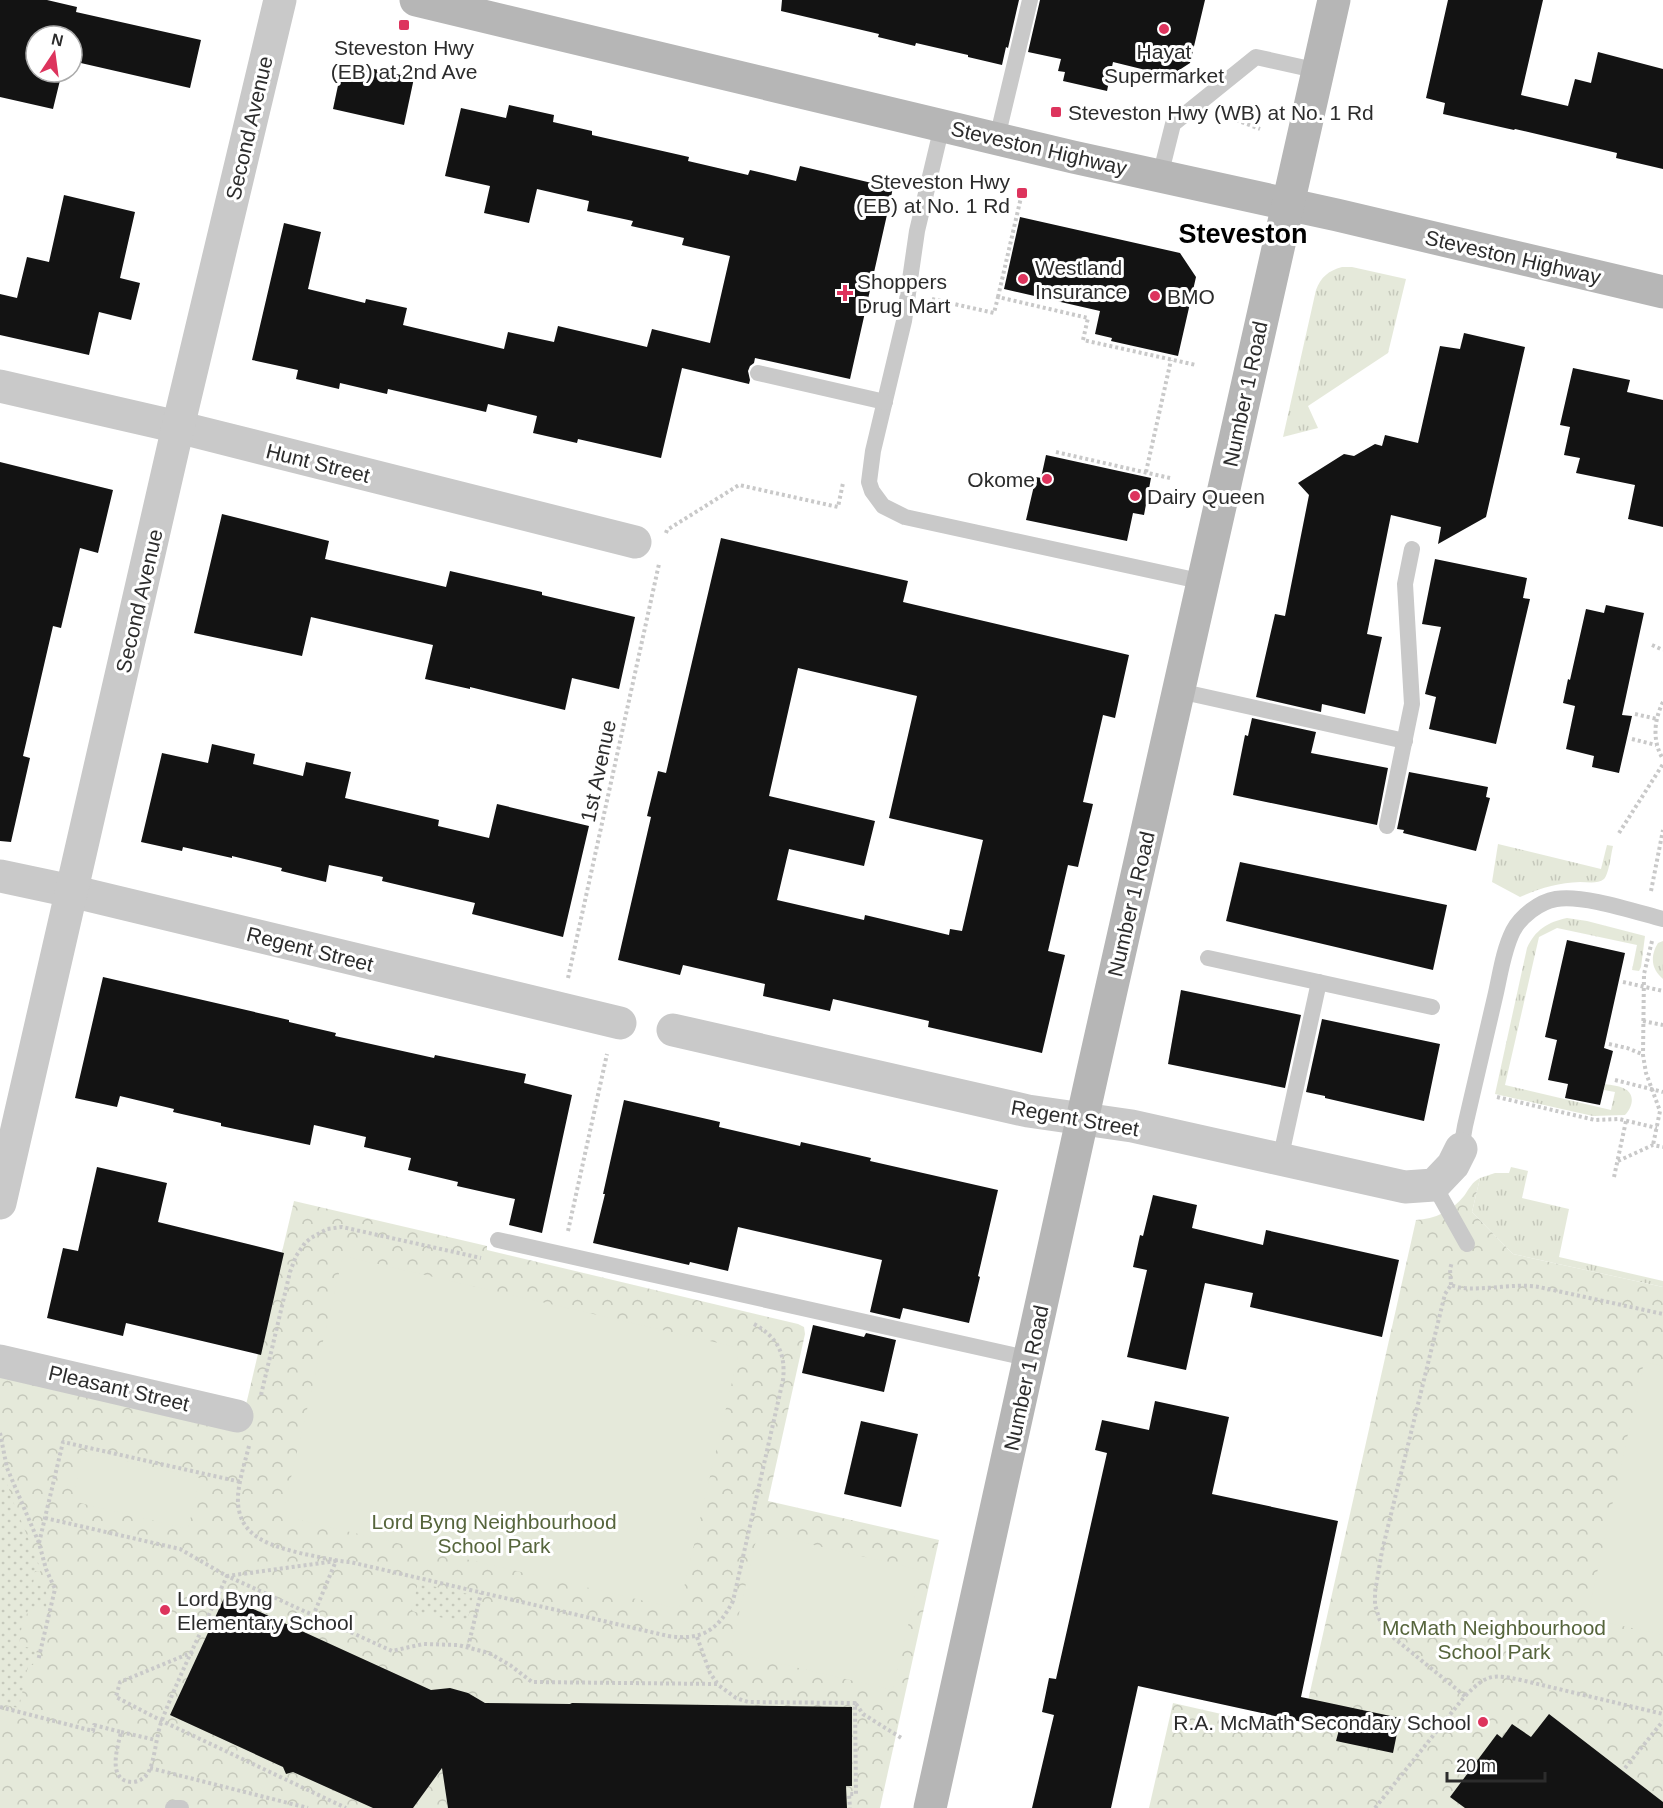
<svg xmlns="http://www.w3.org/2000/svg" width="1663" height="1808" font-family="Arial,sans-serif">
	<defs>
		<pattern id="grass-tufts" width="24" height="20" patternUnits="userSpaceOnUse" patternTransform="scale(1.5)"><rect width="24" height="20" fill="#e5e9da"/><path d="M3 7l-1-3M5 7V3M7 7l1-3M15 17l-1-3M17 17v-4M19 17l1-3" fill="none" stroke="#c5c8bb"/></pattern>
		<pattern id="forest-crowns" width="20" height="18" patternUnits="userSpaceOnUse" patternTransform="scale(1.5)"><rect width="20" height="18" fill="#e5e9da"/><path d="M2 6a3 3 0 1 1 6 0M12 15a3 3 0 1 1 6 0" fill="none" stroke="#c5c8bb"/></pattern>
		<pattern id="garden-dots" width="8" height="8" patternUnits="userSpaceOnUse" patternTransform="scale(1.5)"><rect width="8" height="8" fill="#e5e9da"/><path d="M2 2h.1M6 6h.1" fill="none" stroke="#c5c8bb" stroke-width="1.8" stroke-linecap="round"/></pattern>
	</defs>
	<rect width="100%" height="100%" fill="#fff"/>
	<g fill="url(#grass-tufts)">
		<path d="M1342 267H1352L1406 279 1388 353 1308 406 1318 428 1283 437 1316 290C1321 277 1328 271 1342 267Z"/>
		<path d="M1498 844 1601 869 1607 845 1613 846C1611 854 1609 874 1604 879 1598 884 1588 882 1580 882 1558 883 1540 888 1520 897L1492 882Z"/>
		<path d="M1567 918 1587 921 1645 936 1641 967 1639 971 1632 970 1637 945 1557 928 1539 937 1505 1085 1611 1110 1615 1092 1604 1090 1605 1084C1611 1085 1620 1086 1625 1089 1636 1095 1632 1108 1625 1115L1593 1116 1495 1094 1527 948C1535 930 1548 922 1567 918Z"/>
		<path d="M1663 941V979C1651 969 1650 956 1658 943Z"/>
		<path d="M1511 1167 1528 1171 1522 1198 1569 1209 1559 1257 1663 1281V1287L1513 1254 1472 1212 1480 1178 1495 1173H1509Z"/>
	</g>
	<g fill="url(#forest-crowns)">
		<path d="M1480 1178 1472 1212 1513 1254 1663 1287V1808H1149L1173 1703 1301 1732 1416 1220C1435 1219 1452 1211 1464 1196 1469 1189 1472 1182 1480 1178Z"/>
		<path d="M294 1201 487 1246V1250L798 1324 804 1327 805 1334 768 1501 939 1540 880 1808H0V1370L241 1426Z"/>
	</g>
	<g fill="url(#garden-dots)">
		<path d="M0 1463 13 1501 41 1570 40 1572 35 1571 33 1584 45 1587 47 1596 46 1610 29 1606 26 1617H23L19 1645 37 1650 33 1665H28L19 1708 0 1704Z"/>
		<path d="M418 1583 473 1595 467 1623 411 1611Z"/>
	</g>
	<g fill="#e5e9da">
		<path d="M343 1256 740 1348 679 1609 282 1516Z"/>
		<path d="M1644 1362 1663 1366V1635L1587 1618Z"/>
		<path d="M83 1451 200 1478 188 1529 72 1501Z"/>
		<path d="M758 1532 921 1570 893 1690 730 1652Z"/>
	</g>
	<g fill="#131313" fill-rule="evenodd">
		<path d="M0 0H47L77 7 76 12 201 40 190 88 72 61V36H36V72H62L53 109 0 97Z"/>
		<path d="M782 0H1019L1008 48 1006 47 1002 65 968 57V55L916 43 915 46 878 37 879 34 781 11Z"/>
		<path d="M1040 0H1205L1190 63 1170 76 1113 62 1107 91 1063 81 1065 72 1058 71 1061 59 1028 52Z"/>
		<path d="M1448 0H1543L1521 95 1568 106 1575 79 1591 83 1598 52 1663 69V169L1616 158 1617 153 1515 129 1514 130 1443 114 1445 103 1426 98Z"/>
		<path d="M343 62 414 78 404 125 333 109Z"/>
		<path d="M509 105 554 115 553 122 592 131V135L689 157 688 161 748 175 750 170 796 181 800 166 893 188 850 379 755 358 754 363 750 366 748 371 750 380 749 384 682 368 661 458 578 439 577 443 533 433 537 416 488 404 486 412 388 389 387 394 340 383 339 389 296 379 298 370 252 360 284 223 321 232 308 289 365 303 366 299 407 308 403 325 504 349 508 332 554 342 558 326 647 347 652 329 710 343 730 256 682 245 684 238 631 226 633 221 587 211 589 201 537 189 529 223 484 213 490 186 445 176 461 108 506 118Z"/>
		<path d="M64 195 135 212 120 278 140 283 131 320 99 312 89 355 0 335V294L17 298 27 257 49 262Z"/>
		<path d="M1020 217 1180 253 1196 277 1178 356 1111 341 1112 338 1095 334 1100 311 1004 289Z"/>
		<path d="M1464 333 1525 347 1486 517 1438 544 1441 527 1391 515 1367 634 1382 637 1365 714 1322 704 1321 712 1256 697 1275 614 1285 616 1309 495 1298 483 1344 454 1354 456 1375 444 1382 446 1385 435 1418 443 1440 346 1460 349Z"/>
		<path d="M1573 368 1630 380 1627 392 1663 400V527L1628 519 1635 485 1576 473 1580 458 1564 455 1570 427 1560 425Z"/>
		<path d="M1046 455 1151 478 1144 515 1133 513 1127 541 1026 520 1036 477 1041 478Z"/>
		<path d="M0 462 113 490 98 553 80 548 61 628 53 626 23 756 30 758 11 842 0 841Z"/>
		<path d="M222 514 329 541 325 559 446 587 450 571 542 592V595L635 617 619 689 572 678 565 710 470 687V689L425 679 433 645 311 617 302 656 194 633Z"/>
		<path d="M721 538 908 581 903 602 1129 655 1115 718 1103 715 1083 802 1093 804 1078 867 1068 865 1048 951 1065 955 1042 1053 928 1027 929 1021 833 999 830 1011 763 996 765 984 683 965 680 975 618 960 651 817 647 816 658 771 666 773ZM798 668 917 696 889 818 983 840 962 931 950 929 949 935 865 915 864 920 777 900 789 849 864 866 875 821 769 796Z"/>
		<path d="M1435 559 1527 578 1523 598 1530 599 1496 744 1429 729 1436 697 1425 694 1441 627 1422 624Z"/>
		<path d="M1606 605 1644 613 1622 715 1632 716 1619 773 1592 767 1594 756 1566 749 1575 706 1563 703 1568 679 1570 680 1586 609 1604 613Z"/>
		<path d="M1252 718 1316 732 1311 753 1388 768 1377 825 1233 795 1245 735 1248 736Z"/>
		<path d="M212 744 255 754 253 764 303 776 306 762 351 772 345 798 439 820 438 826 489 838 497 804 589 826 563 937 472 914 475 903 382 881 383 877 329 865 326 882 281 871 282 868 232 856V858L183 847 182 851 141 842 162 753 208 763Z"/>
		<path d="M1409 772 1488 787 1486 797 1490 798 1476 851 1403 833 1404 830 1397 829Z"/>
		<path d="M1240 862 1447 905 1433 970 1226 921Z"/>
		<path d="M1567 940 1625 953 1604 1048 1613 1051 1600 1105 1565 1098 1568 1084 1548 1080 1557 1040 1545 1037Z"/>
		<path d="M103 977 289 1020V1022L336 1033 335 1036 434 1058 435 1055 526 1074 524 1083 572 1095 542 1233 509 1225 515 1199 457 1186 458 1182 408 1170 411 1158 364 1147 366 1137 314 1125 310 1145 221 1126V1123L173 1112 174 1109 120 1096 117 1107 75 1098Z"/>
		<path d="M1181 990 1301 1015 1285 1088 1168 1064Z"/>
		<path d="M1322 1019 1440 1044 1424 1121 1325 1098V1096L1306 1092Z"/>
		<path d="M624 1100 720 1122 719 1127 800 1146 801 1142 871 1158 870 1161 998 1190 978 1276 980 1277 969 1323 903 1308 900 1319 870 1312 882 1260 738 1227 728 1271 690 1262 689 1265 593 1243 605 1194H603Z"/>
		<path d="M97 1167 167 1183 158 1222 284 1253 261 1355 126 1323 123 1336 47 1318 63 1248 78 1251Z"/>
		<path d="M1153 1195 1197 1205 1192 1228 1263 1245 1266 1230 1399 1260 1382 1337 1250 1307 1253 1293 1205 1283 1186 1370 1127 1357 1147 1270 1133 1267 1140 1235 1143 1236Z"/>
		<path d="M813 1325 864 1337 866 1333 896 1340 884 1392 802 1373Z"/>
		<path d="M1155 1401 1229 1417 1212 1494 1338 1521 1301 1697 1400 1718 1393 1753 1336 1741 1339 1730 1138 1686 1111 1808H1032L1054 1715 1042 1712 1049 1678 1056 1679 1107 1453 1095 1450 1102 1420 1149 1430Z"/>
		<path d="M861 1421 918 1434 901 1507 844 1494Z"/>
		<path d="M225 1596 431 1690 450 1688 468 1693 485 1703 570 1704 572 1703 852 1707V1786H846L847 1808H448L442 1768 413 1808H373L293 1772 286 1774 283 1767 170 1715Z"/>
		<path d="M1549 1714 1663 1802V1808H1465L1450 1797 1497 1734 1502 1738 1512 1724 1531 1737Z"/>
	</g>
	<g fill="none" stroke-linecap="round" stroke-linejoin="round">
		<g stroke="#c9c9c9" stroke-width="4" stroke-dasharray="3 3" stroke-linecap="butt">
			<path d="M1227 112 1236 120 1260 129"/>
			<path d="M998 297 1022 193"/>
			<path d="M932 299 994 313 998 297 1088 318 1083 340 1196 365"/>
			<path d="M1056 452 1170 478"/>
			<path d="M1146 472 1171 360"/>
			<path d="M666 533 667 530 739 485 838 507 843 483"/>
			<path d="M1652 645 1663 650"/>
			<path d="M1663 702C1654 720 1652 741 1663 759"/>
			<path d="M1635 714 1657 719"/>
			<path d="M1632 739 1656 745"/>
			<path d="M1619 833 1663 764"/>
			<path d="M1651 891 1663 830"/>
			<path d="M1652 941 1644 974 1643 1055 1646 1073 1660 1111 1653 1145"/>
			<path d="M568 978 659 564"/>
			<path d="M1623 982 1663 991"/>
			<path d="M1643 1021 1663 1025"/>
			<path d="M1609 1044 1627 1048 1642 1054"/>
			<path d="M1615 1080 1663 1092"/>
			<path d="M1497 1097 1595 1120 1619 1119 1657 1128"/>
			<path d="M1618 1161 1653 1145 1663 1147"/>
			<path d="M1614 1177 1626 1121"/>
			<path d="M568 1231 607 1054"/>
			<path d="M1451 1285 1450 1269 1452 1262"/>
			<path d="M261 1395 290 1272 296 1256 305 1243 311 1238 327 1229 342 1227 481 1258"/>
			<path d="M0 1433 7 1468 39 1543 46 1569 55 1589 38 1661"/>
			<path d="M249 1446C245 1462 239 1480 238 1496 236 1538 272 1546 304 1554 320 1557 335 1561 350 1562L668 1636C702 1641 718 1630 733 1601L783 1380C786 1353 777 1337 754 1324"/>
			<path d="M45 1518 180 1549 227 1576 336 1561 313 1616"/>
			<path d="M39 1543 63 1442 241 1482"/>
			<path d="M697 1637 710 1673 717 1683"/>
			<path d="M468 1647 481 1593"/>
			<path d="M193 1652 120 1682 116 1697 162 1721 346 1808"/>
			<path d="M1465 1696 1389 1634 1380 1621 1375 1605V1592L1382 1551 1445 1294 1451 1285C1472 1294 1512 1282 1539 1287L1663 1314"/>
			<path d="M856 1704 863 1714 903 1739"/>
			<path d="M0 1707 93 1731 94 1725 121 1732C118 1746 106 1781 132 1782 138 1782 144 1779 148 1773 155 1761 156 1735 162 1720 181 1671 205 1624 227 1576L392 1651 423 1644 458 1645 489 1653 510 1665 532 1682 717 1684 736 1698 748 1702 855 1703 856 1794H849L850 1808"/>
			<path d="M121 1732 156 1740"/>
			<path d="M150 1768 308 1808"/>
			<path d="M1625 1768 1663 1721"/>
			<path d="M1375 1808 1465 1696C1487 1674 1492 1674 1521 1680L1663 1714"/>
		</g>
		<g stroke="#c9c9c9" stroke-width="16">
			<path d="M942 126 917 231 904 321 873 451 869 482 872 491 883 506 905 517 1204 582"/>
			<path d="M997 138 1030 0"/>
			<path d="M1160 176 1173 124 1256 57 1319 71"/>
			<path d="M758 373 885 402"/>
			<path d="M1179 691 1405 741"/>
			<path d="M1387 826 1412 704 1405 584 1412 549"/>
			<path d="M1208 958 1432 1007"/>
			<path d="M1461 1149 1465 1126C1475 1083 1485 1040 1495 997 1500 976 1503 951 1513 931 1521 916 1539 902 1556 899 1582 894 1636 912 1663 919"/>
			<path d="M1280 1160 1319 982"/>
			<path d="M1434 1185 1467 1244"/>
			<path d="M498 1240 1031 1359"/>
			<path d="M173 1808H181"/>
		</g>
		<g stroke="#c9c9c9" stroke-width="33">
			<path d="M0 386 178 427 635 542"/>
			<path d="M0 876 71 891 620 1023"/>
			<path d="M673 1030 1028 1111 1132 1126 1405 1187 1434 1185 1453 1165 1461 1149"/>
			<path d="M0 1203 178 427 280 0"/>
			<path d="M0 1361 237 1416"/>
		</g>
		<g stroke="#b6b6b6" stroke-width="33">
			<path d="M416 0 1073 157 1337 215 1663 292"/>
			<path d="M930 1808 1092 1075 1334 0"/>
		</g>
	</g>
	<g fill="#dd345d" stroke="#fff" stroke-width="2">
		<rect x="398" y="19" width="12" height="12" rx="3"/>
		<circle cx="1164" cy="29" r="6"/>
		<rect x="1050" y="106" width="12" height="12" rx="3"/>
		<rect x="1016" y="187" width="12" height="12" rx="3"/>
		<circle cx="1023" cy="279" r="6"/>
		<path d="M842 284h6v6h6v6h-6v6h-6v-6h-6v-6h6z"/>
		<circle cx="1155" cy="296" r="6"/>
		<circle cx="1047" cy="479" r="6"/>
		<circle cx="1135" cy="496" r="6"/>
		<circle cx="165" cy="1610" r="6"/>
		<circle cx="1483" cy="1722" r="6"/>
	</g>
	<g text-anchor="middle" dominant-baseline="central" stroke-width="6" stroke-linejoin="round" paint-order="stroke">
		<g font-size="21" fill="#2c2c2c" stroke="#fff" text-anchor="start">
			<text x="404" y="47" text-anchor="middle">Steveston Hwy<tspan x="404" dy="24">(EB) at 2nd Ave</tspan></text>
			<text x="1164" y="51" text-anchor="middle">Hayat<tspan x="1164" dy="24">Supermarket</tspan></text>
			<text x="1068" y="112">Steveston Hwy (WB) at No. 1 Rd</text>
			<text x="1010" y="181" text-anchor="end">Steveston Hwy<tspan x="1010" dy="24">(EB) at No. 1 Rd</tspan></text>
			<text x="1035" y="267">Westland<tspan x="1035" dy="24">Insurance</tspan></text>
			<text x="857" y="281">Shoppers<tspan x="857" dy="24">Drug Mart</tspan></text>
			<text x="1167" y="296">BMO</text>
			<text x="1035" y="479" text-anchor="end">Okome</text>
			<text x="1147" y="496">Dairy Queen</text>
			<text x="177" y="1598">Lord Byng<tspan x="177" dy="24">Elementary School</tspan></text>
			<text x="1471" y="1722" text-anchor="end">R.A. McMath Secondary School</text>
		</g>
		<g font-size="21" fill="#2c2c2c" stroke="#fff">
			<text transform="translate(249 128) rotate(-77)">Second Avenue</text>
			<text transform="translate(1039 148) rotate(13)">Steveston Highway</text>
			<text transform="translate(1513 257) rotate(13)">Steveston Highway</text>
			<text transform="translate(1245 394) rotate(-78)">Number 1 Road</text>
			<text transform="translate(318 463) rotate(14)">Hunt Street</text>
			<text transform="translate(139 601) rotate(-77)">Second Avenue</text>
			<text transform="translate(598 771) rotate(-78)">1st Avenue</text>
			<text transform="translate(1131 904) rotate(-77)">Number 1 Road</text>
			<text transform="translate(310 949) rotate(14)">Regent Street</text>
			<text transform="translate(1075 1118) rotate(10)">Regent Street</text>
			<text transform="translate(1026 1378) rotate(-78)">Number 1 Road</text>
			<text transform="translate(119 1388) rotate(13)">Pleasant Street</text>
		</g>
		<g font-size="21" fill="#56653c" stroke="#fff">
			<text x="494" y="1521">Lord Byng Neighbourhood<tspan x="494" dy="24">School Park</tspan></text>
			<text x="1494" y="1627">McMath Neighbourhood<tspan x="1494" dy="24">School Park</tspan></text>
		</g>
		<g font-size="27" font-weight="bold" fill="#000" stroke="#fff">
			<text x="1243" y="234">Steveston</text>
		</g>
	</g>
	<g transform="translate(54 54) rotate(13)"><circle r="28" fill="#ffffff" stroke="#ababab" stroke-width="1.5"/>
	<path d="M0-4.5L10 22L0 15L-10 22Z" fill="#dd345d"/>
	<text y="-9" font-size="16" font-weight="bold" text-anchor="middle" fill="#2c2c2c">N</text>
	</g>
	<path d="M1447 1772v9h98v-9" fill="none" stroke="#2c2c2c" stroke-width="3"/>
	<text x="1456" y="1772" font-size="18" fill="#2c2c2c" stroke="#ffffff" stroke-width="4.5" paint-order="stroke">20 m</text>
</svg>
